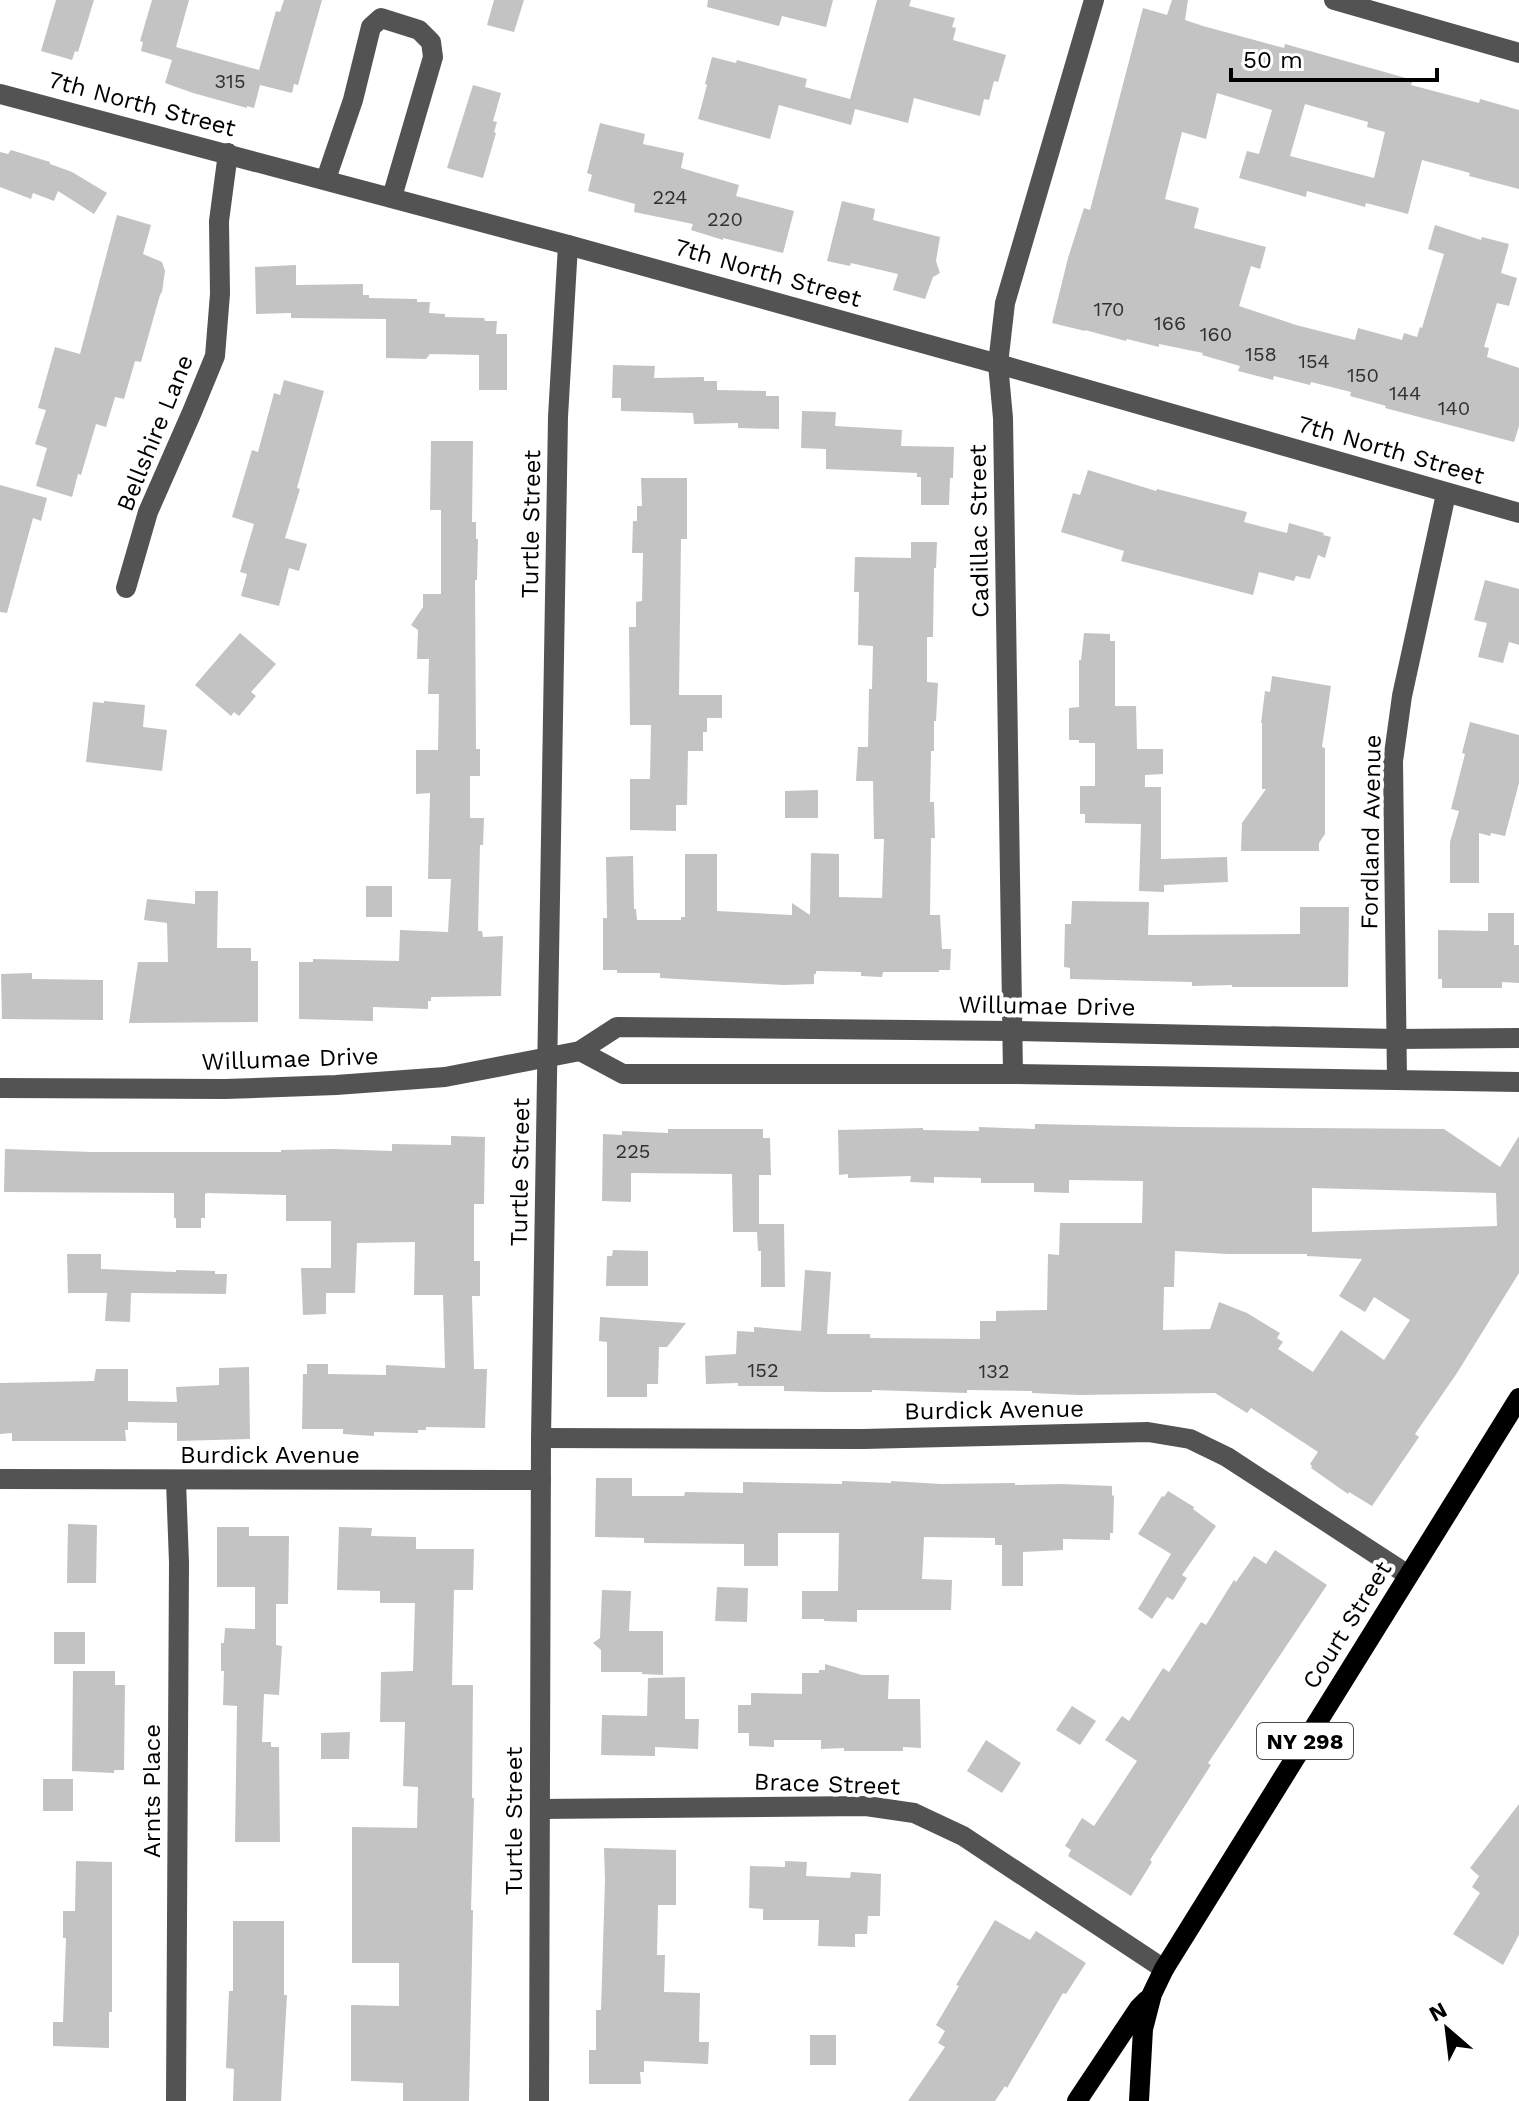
<svg xmlns="http://www.w3.org/2000/svg" width="1519" height="2101" font-family="'Work Sans',sans-serif">
	<rect width="100%" height="100%" fill="#fff"/>
	<g fill="#c3c3c3" fill-rule="evenodd">
		<path d="M56 0H94L78 52 75 51 72 60 41 51Z"/>
		<path d="M152 0H189L176 47 259 70 276 11 280 12 284 0H322L298 85 294 84 292 93 260 85 254 108 247 106V108L193 93 165 83 172 60 141 51 143 42 140 41Z"/>
		<path d="M494 0H524L514 32 487 25Z"/>
		<path d="M708 0H833L826 27 782 16 779 26 707 7Z"/>
		<path d="M877 0H911L909 6 955 18 952 27 956 28 953 40 1006 55 998 82 994 81 989 100 984 99 980 116 914 98 908 123 855 109 851 125 779 105 770 139 698 119 707 85 705 84 712 57 736 63 737 60 807 79 805 87 850 99Z"/>
		<path d="M1172 0H1188L1185 20 1203 26 1284 48 1285 44 1413 80 1411 85 1479 103 1480 99 1519 110V189L1469 176 1470 173 1422 160 1408 214 1366 203 1365 207 1307 191 1306 197 1239 178 1247 151 1259 154 1272 110 1217 93 1206 139 1182 132 1165 199 1199 208 1194 228 1266 247 1260 269 1251 266 1239 306 1296 325 1355 340 1358 328 1402 340 1404 333 1417 337 1420 327 1422 328 1444 254 1428 249 1435 225 1481 240 1482 237 1509 244 1501 273 1517 278 1509 306 1497 303 1484 347 1489 348 1487 357 1519 368V426L1514 442 1385 408 1386 406 1350 396 1351 392 1311 382 1310 385 1274 376 1273 380 1238 371 1240 366 1202 355 1203 353 1159 344V347L1127 339 1126 341 1085 330V331L1052 323 1068 258 1084 208 1090 210 1143 8 1167 15ZM1305 104 1368 122 1367 127 1385 132 1374 178 1290 156Z"/>
		<path d="M473 85 501 93 493 121 497 122 494 132 496 133 483 178 447 168Z"/>
		<path d="M600 123 645 134 643 144 684 153 681 168 739 185 736 196 794 211 783 253 723 238V240L691 230 693 224 634 212 635 204 588 191 592 175 587 173Z"/>
		<path d="M11 150 50 162V164L72 172 107 193 94 214 58 191 54 201 33 193 31 199 0 187V152L8 154Z"/>
		<path d="M842 201 875 209 873 220 940 237 936 261 940 273 933 277 925 299 893 290 898 274 851 263 850 266 827 261Z"/>
		<path d="M117 215 151 225 143 254 162 262 165 271 162 292 160 295 141 362 135 361 124 399 115 397 106 427 96 424 81 475 78 474 72 497 36 486 47 448 35 444 46 410 38 408 55 347 80 354Z"/>
		<path d="M296 265V285L363 284V295H369V298L417 299V302H430L429 313 445 314V317L484 318 485 321H497L496 334H507V390H479V355L430 354 426 359 386 358V319L291 318V313L256 314 255 267Z"/>
		<path d="M613 365 655 366 654 378 704 377V381H717V390L766 391V396H779V429L738 428V423L694 424 693 413 621 411V398H612Z"/>
		<path d="M284 380 324 391 297 488 300 489 285 538 307 544 299 571 289 568 279 606 241 596 247 574 240 572 254 524 232 517 252 450 258 452 274 393 280 395Z"/>
		<path d="M802 411 836 412 835 426 902 430 901 446 954 447 953 478H950L949 505H921V477H917V473L826 469V449L801 448Z"/>
		<path d="M431 441H473L472 522H476V539H478L477 580H475L476 749H480V776H470V818H484L483 845H480L478 931H482L483 937 503 936 501 996 431 997V1001H428V1009L373 1007V1021L299 1019V962H313V959L399 961 400 930 448 932 451 879H428L430 793 416 794V750H438L439 694H428L429 659H417L418 630 411 625 423 607V594H441V510H430Z"/>
		<path d="M1088 470 1156 491 1157 489 1247 512 1244 522 1287 533 1289 523 1324 533 1323 535 1331 537 1325 558 1318 555 1310 579 1296 576 1294 581 1259 572 1253 595 1121 561 1124 551 1061 532 1073 493 1080 495Z"/>
		<path d="M641 478H687V539H681L679 695H722V718H707V732H703V751H688L687 805H676V831L630 830V779H650L651 725H630L629 627H636V602L642 601 643 553H632L633 521H637V506H642Z"/>
		<path d="M0 485 47 498 41 521 33 518 7 613 0 612Z"/>
		<path d="M911 542H937L936 568H934L933 637H927V682L938 683 936 721H934V751H931L930 802H934L935 838H931L930 915H940L942 949H951L950 970H939V972H883L882 977 861 976V972L816 971V974H814V984L783 985 660 978V973H617V970H603V918H607L606 857 633 856 634 909H636L637 920H681V917H685V854H717V911L792 915V903L810 915 811 853 839 854V897L882 898 884 839H874L873 781H856L858 747H868L869 689H872L873 646 858 645 859 592H854L855 557 911 558Z"/>
		<path d="M1485 580 1519 589V645L1509 642 1503 663 1478 657 1487 623 1474 620Z"/>
		<path d="M240 633 276 664 251 692 256 696 239 716 234 712 231 716 195 685Z"/>
		<path d="M1084 633 1110 634V641H1115V706H1136L1137 749H1163V774L1145 775V787H1161V859L1227 857 1228 882 1164 885V892L1139 891 1141 824 1085 823V814H1080V786H1095V743H1079V740H1069V708L1079 707V660H1081Z"/>
		<path d="M1272 676 1331 686 1322 747 1325 748V834L1319 843V851H1241L1242 823 1266 789H1262V723H1261L1265 691 1270 692Z"/>
		<path d="M104 701 145 705 143 727 167 730 162 771 86 762 93 702 104 703Z"/>
		<path d="M1470 722 1519 735V783L1505 836 1491 833 1490 836 1479 833V883H1450V842L1459 811 1451 809 1465 754 1462 753Z"/>
		<path d="M818 790V818H785V791Z"/>
		<rect x="366" y="886" width="26" height="31"/>
		<path d="M195 891H218L217 948H251V961H258V1022L129 1023 138 962H168L167 923 144 920 147 899 195 904Z"/>
		<path d="M1072 901 1149 902 1148 935 1300 934V907H1349L1348 987H1232V985L1192 986V982L1070 979V968L1064 967 1065 924H1071Z"/>
		<path d="M1488 913H1514V945H1519V983L1502 982V988H1442V979H1438V930L1488 931Z"/>
		<path d="M32 973V979L103 980V1020L2 1019 1 974Z"/>
		<path d="M1035 1124 1182 1127 1444 1129 1500 1167 1519 1136V1273L1457 1373 1415 1434 1419 1437 1372 1506 1349 1492 1348 1494 1311 1468 1312 1466 1310 1464 1318 1452 1251 1408 1247 1413 1215 1393 1079 1395 1032 1393V1391L967 1390V1393L872 1390V1392H826L784 1391V1386H738V1383L706 1384 705 1356 736 1354 737 1331 754 1332V1327L801 1331 805 1270 831 1272 827 1334H870V1338L980 1339V1321H996V1311L1047 1310 1048 1254 1059 1255 1060 1223H1142L1143 1181 1069 1180V1193L1034 1192V1183H981V1178L934 1177V1183L910 1182 911 1176 848 1178V1174L839 1175 838 1130 923 1128V1130L979 1131V1127L1035 1129ZM1312 1188 1496 1193 1497 1226 1312 1232ZM1175 1251 1228 1254H1307V1256L1362 1259 1339 1296 1365 1312 1374 1297 1410 1320 1384 1360 1341 1330 1313 1372 1278 1349 1283 1342 1277 1338 1280 1333 1247 1313 1219 1302 1210 1329 1163 1330 1164 1287H1174Z"/>
		<path d="M668 1129H763V1138H770L771 1175H759V1224H784L785 1287H761V1251H758L757 1232H733L732 1174 631 1173V1202L602 1201 603 1134 622 1135V1131L668 1133Z"/>
		<path d="M451 1136 485 1137 484 1204H474V1261H480V1296H472L474 1369H487L485 1428 426 1427V1430H418V1433L374 1432V1436L343 1434V1429H302L303 1374H307V1364H328V1374L386 1375V1365L445 1368 443 1295H414L415 1242 357 1243 355 1293H326V1314L303 1315 301 1268H331V1221H286V1195L207 1193 205 1194V1218H201V1228H176V1218H174V1193L4 1192 5 1149 91 1152H281V1150L333 1149 392 1151V1144L451 1145Z"/>
		<path d="M613 1250 648 1251V1286H606L607 1256H612Z"/>
		<path d="M67 1254H101V1269L176 1272V1270L215 1271V1274H227L226 1294 131 1293 130 1322 105 1321 107 1293H68Z"/>
		<path d="M600 1317 686 1323 667 1347H659L658 1384H647V1397H607V1342L599 1341Z"/>
		<path d="M249 1367 250 1439 177 1441V1423L128 1422V1430H125L126 1441H12V1433L0 1434V1383L94 1381 96 1369H128V1401L177 1402 176 1387 219 1385V1368Z"/>
		<path d="M596 1478H632V1496H684L685 1492 743 1493V1482L842 1484V1481L891 1483V1481L941 1484 1015 1483V1485L1061 1484 1112 1486V1496L1114 1495 1113 1533H1110V1540L1063 1539V1550L1023 1552V1586H1002V1545H995V1538L924 1537 922 1579 952 1580 951 1610H857V1622L824 1621V1619H802V1591H838L839 1533H778V1566H744V1544L644 1543V1538L595 1537Z"/>
		<path d="M1168 1491 1194 1507 1193 1509 1216 1526 1182 1575 1187 1578 1173 1600 1167 1597 1152 1619 1138 1609 1171 1554 1138 1534 1162 1496 1164 1497Z"/>
		<path d="M68 1524 97 1525 96 1583H67Z"/>
		<path d="M217 1527H249V1536H289L288 1604H276V1645L282 1646 279 1695 264 1694 262 1742H271V1747H279L280 1842H235L237 1706 223 1705 224 1671H221V1643H224L225 1628 255 1629V1587H217Z"/>
		<path d="M339 1527 372 1528 371 1536 416 1537V1549H474L473 1590H454L452 1685H473L472 1798H474L471 1910H473L469 2101H403V2083L351 2081V2005L399 2006V1963H352V1827L417 1828 418 1787 403 1786 405 1722H380L381 1672 413 1671 415 1603H380V1591L337 1590Z"/>
		<path d="M1275 1550 1327 1585 1208 1763 1211 1765 1150 1860 1152 1862 1131 1896 1068 1856 1071 1850 1065 1846 1082 1818 1094 1826 1137 1761 1105 1740 1122 1716 1129 1721 1163 1668 1169 1672 1201 1622 1206 1625 1234 1580 1236 1582 1254 1556 1266 1564Z"/>
		<path d="M717 1587 748 1588 747 1622 715 1621Z"/>
		<path d="M602 1590 631 1591 629 1631H663V1675L642 1674V1672H601V1650L593 1643 600 1638Z"/>
		<rect x="54" y="1632" width="31" height="32"/>
		<path d="M825 1664 862 1675H889L888 1699H920L921 1748 903 1747V1751H844V1748L821 1749V1740H774V1747L749 1746V1733H738V1705H751V1693L802 1694V1673H819V1670H825Z"/>
		<path d="M73 1671H115V1685H125L124 1770H114V1773L72 1771Z"/>
		<path d="M685 1677V1719H699L698 1749 655 1747V1756L601 1755 602 1715 647 1716 648 1678Z"/>
		<path d="M1072 1706 1096 1721 1080 1745 1056 1730Z"/>
		<path d="M350 1732 349 1759H321V1733Z"/>
		<path d="M986 1740 1021 1763 1002 1793 967 1771Z"/>
		<rect x="43" y="1779" width="30" height="32"/>
		<path d="M1519 1804V1935L1503 1965 1453 1934 1480 1893 1472 1887 1479 1876 1470 1868Z"/>
		<path d="M604 1848 676 1850V1905H658L657 1955H665L664 1992 700 1993 699 2042H709L708 2064 644 2061V2072H640L641 2084H589V2050H596V2010H601L605 1880Z"/>
		<path d="M76 1861 112 1862V2012H109V2048L53 2046V2022H63L66 1938H63V1911H75Z"/>
		<path d="M785 1861 807 1862 806 1876 850 1878 851 1872 881 1874 880 1916H868L867 1934H855V1947L818 1946 819 1920H763V1909L749 1908 750 1866 785 1867Z"/>
		<path d="M995 1920 1030 1940 1036 1931 1086 1963 1066 1994 1063 1993 1007 2088 1005 2086 995 2101H908L945 2047 938 2043 945 2031 936 2025 959 1986 956 1985Z"/>
		<path d="M233 1921H284V1995H287L281 2101H233L234 2069 226 2068 229 1991H233Z"/>
		<rect x="810" y="2035" width="26" height="30"/>
	</g>
	<g fill="none" stroke-linecap="round" stroke-linejoin="round">
		<g stroke="#535353" stroke-width="20">
			<path d="M1334 0 1519 53"/>
			<path d="M0 94 568 245 998 364 1519 513"/>
			<path d="M326 179 353 100 371 27 381 18 419 30 431 42 433 57 392 197"/>
			<path d="M126 588 148 512 192 412 215 356 220 294 219 221 228 153"/>
			<path d="M580 1051 623 1074H1013L1519 1082"/>
			<path d="M1013 1074 1003 418 998 364 1005 303 1094 0"/>
			<path d="M1397 1080 1393 761 1402 696 1446 494"/>
			<path d="M0 1088 225 1089 336 1085 445 1077 580 1051 617 1027 1012 1031 1396 1039 1519 1038"/>
			<path d="M541 1438 863 1439 1148 1432 1190 1439 1227 1457 1408 1575"/>
			<path d="M0 1479 541 1480"/>
			<path d="M540 1809 866 1806 914 1813 963 1836 1164 1969"/>
			<path d="M176 2101 179 1563 176 1481"/>
			<path d="M539 2101 541 1438 558 417 568 245"/>
		</g>
		<g stroke="#000" stroke-width="20">
			<path d="M1077 2101 1139 2008 1147 2000"/>
			<path d="M1139 2101 1143 2029 1152 1994 1164 1969 1519 1398"/>
		</g>
	</g>
	<g text-anchor="middle" dominant-baseline="central" stroke-width="8" stroke-linejoin="round" paint-order="stroke">
		<g font-size="20" fill="#313131">
			<text x="230" y="81">315</text>
			<text x="670" y="197">224</text>
			<text x="725" y="219">220</text>
			<text x="1109" y="309">170</text>
			<text x="1170" y="323">166</text>
			<text x="1216" y="334">160</text>
			<text x="1261" y="354">158</text>
			<text x="1314" y="361">154</text>
			<text x="1363" y="375">150</text>
			<text x="1405" y="393">144</text>
			<text x="1454" y="408">140</text>
			<text x="633" y="1151">225</text>
			<text x="763" y="1370">152</text>
			<text x="994" y="1371">132</text>
		</g>
		<rect fill="#fff" stroke="#4c4c4c" stroke-width="2" x="1257" y="1723" width="96" height="36" rx="6"/>
		<g font-size="22" font-weight="bold" fill="#000">
			<text x="1305" y="1741">NY 298</text>
		</g>
		<g font-size="24" fill="#000" stroke="#fff">
			<text transform="translate(142 104) rotate(15)">7th North Street</text>
			<text transform="translate(768 273) rotate(16)">7th North Street</text>
			<text transform="translate(155 433) rotate(-68)">Bellshire Lane</text>
			<text transform="translate(1391 450) rotate(16)">7th North Street</text>
			<text transform="translate(531 524) rotate(-89)">Turtle Street</text>
			<text transform="translate(979 531) rotate(-91)">Cadillac Street</text>
			<text transform="translate(1371 832) rotate(-89)">Fordland Avenue</text>
			<text transform="translate(1047 1006) rotate(1)">Willumae Drive</text>
			<text transform="translate(290 1059) rotate(-2)">Willumae Drive</text>
			<text transform="translate(520 1172) rotate(-89)">Turtle Street</text>
			<text transform="translate(994 1410) rotate(-1)">Burdick Avenue</text>
			<text x="270" y="1455">Burdick Avenue</text>
			<text transform="translate(1347 1625) rotate(-58)">Court Street</text>
			<text transform="translate(827 1784) rotate(2)">Brace Street</text>
			<text transform="translate(152 1791) rotate(-90)">Arnts Place</text>
			<text transform="translate(514 1821) rotate(-90)">Turtle Street</text>
		</g>
	</g>
	<g transform="translate(1447 2029) rotate(332)" stroke="#ffffff" stroke-width="6" paint-order="stroke">
	<path d="M0-6L14 30L0 20L-14 30Z" fill="#000000"/>
	<text y="-12" font-size="22" font-weight="bold" text-anchor="middle" fill="#000000">N</text>
	</g>
	<path d="M1231 68v12h206v-12" fill="none" stroke="#000000" stroke-width="4"/>
	<text x="1243" y="68" font-size="24" fill="#000000" stroke="#ffffff" stroke-width="6" paint-order="stroke">50 m</text>
</svg>
